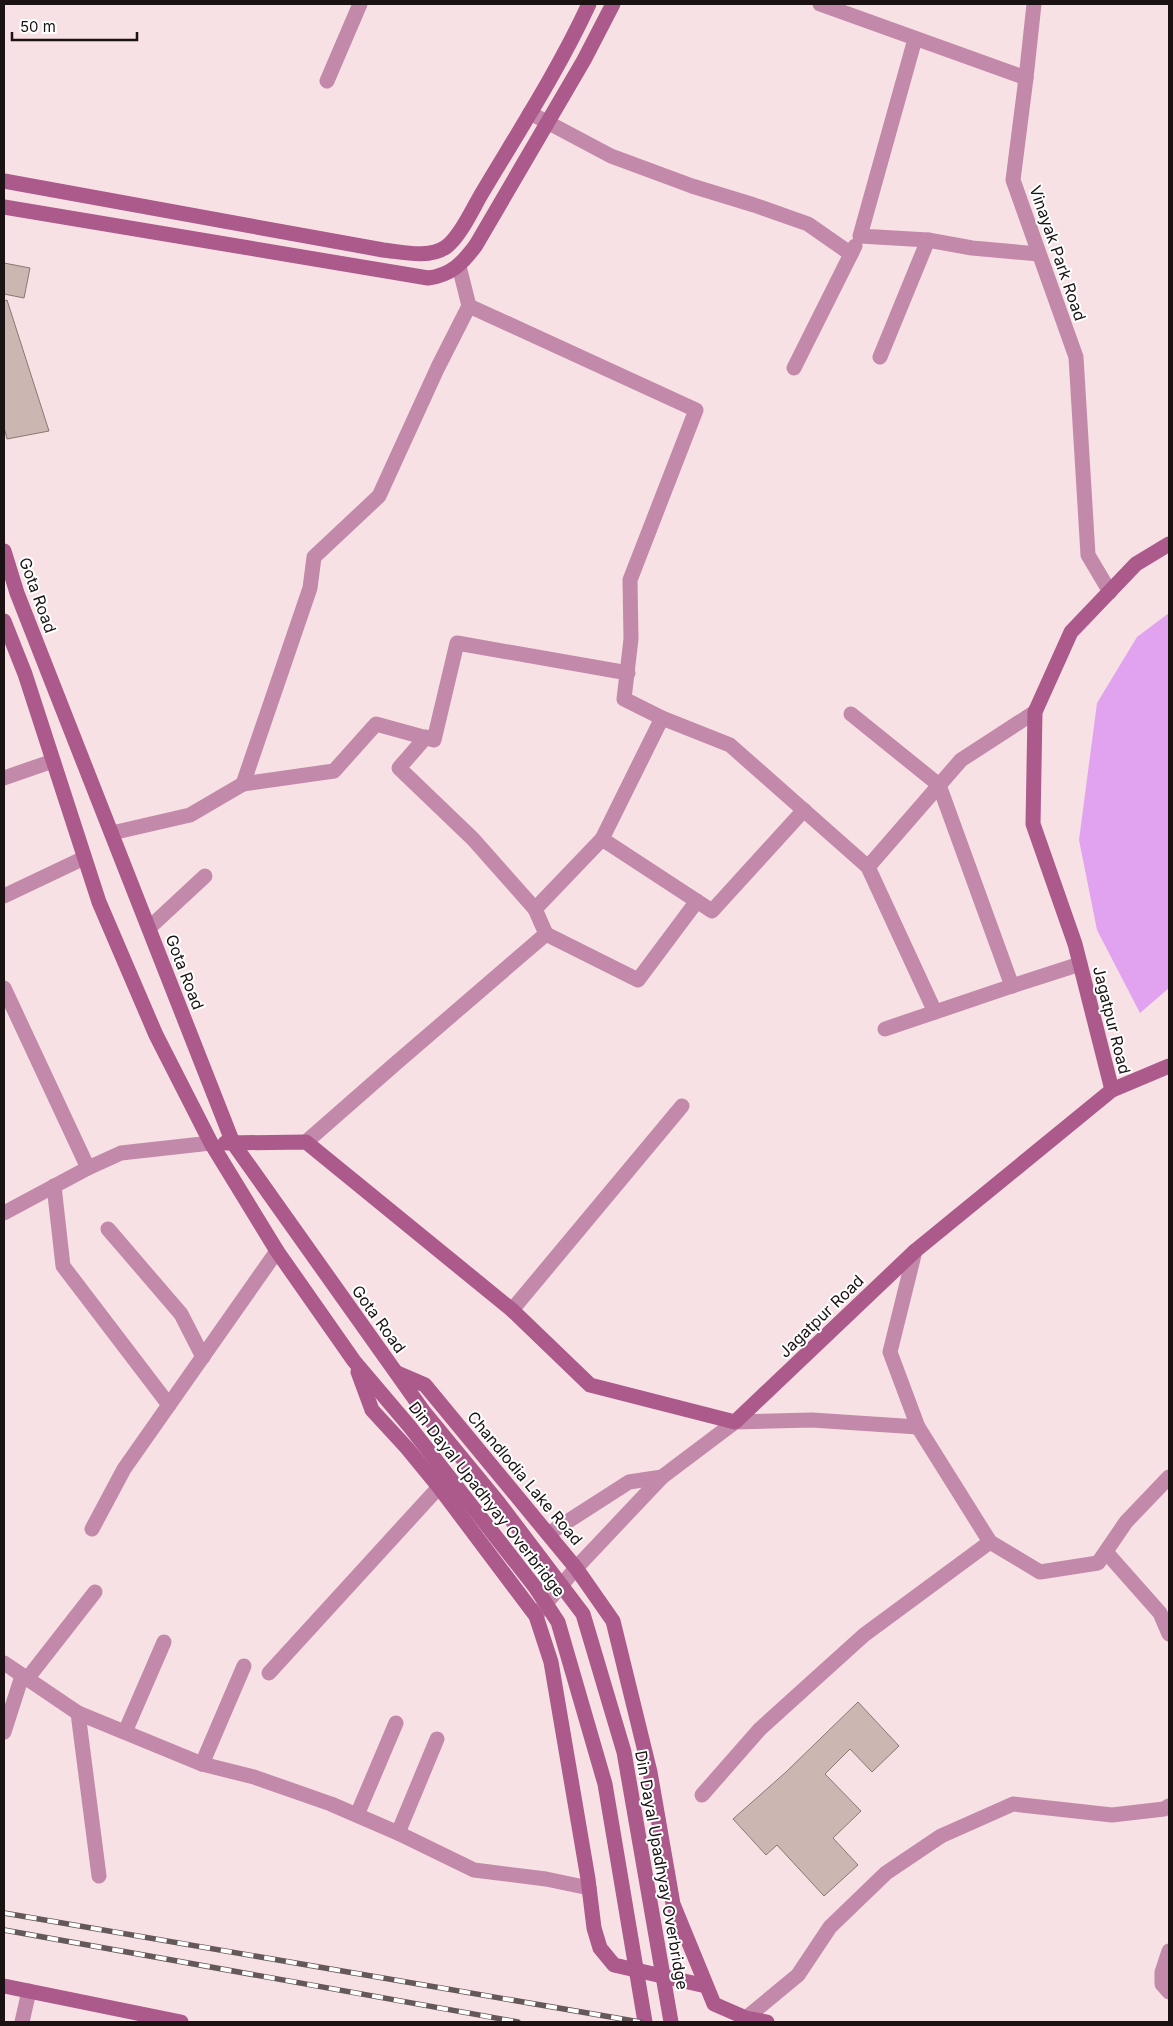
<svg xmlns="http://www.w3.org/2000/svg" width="1173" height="2026" font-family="Inter,sans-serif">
	<rect width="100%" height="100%" fill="#f8e1e4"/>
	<path fill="#e1a3f0" d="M1169 613V988L1140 1013 1097 930 1079 840 1097 703 1137 637Z"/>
	<g fill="#cbb6b2" stroke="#8a7772">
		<path d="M4 263 30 268 24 298 4 294Z"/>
		<path d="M7 300 49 431 7 439 4 427V301Z"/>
		<path d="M858 1702 899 1746 872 1772 850 1749 825 1774 861 1811 833 1838 858 1865 824 1896 777 1845 766 1855 733 1819 786 1772Z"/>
	</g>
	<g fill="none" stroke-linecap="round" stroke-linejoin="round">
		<g stroke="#c389aa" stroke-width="15">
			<path d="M820 4 1026 78 1013 180 1076 357 1088 555 1110 592"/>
			<path d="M915 39 860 236 928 240 972 248 1039 254"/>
			<path d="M1026 78 1034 4"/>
			<path d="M327 81 360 4"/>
			<path d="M530 113 611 156 692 186 754 205 808 224 851 254"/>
			<path d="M459 266 469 306 696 410 630 580 631 639 624 699 662 718 730 745 868 867 961 760 1035 712"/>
			<path d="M880 357 928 240"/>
			<path d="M794 368 855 246"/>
			<path d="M851 714 939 785 1012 986 1080 964"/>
			<path d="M662 718 602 839 712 911 804 810"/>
			<path d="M426 737 399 768 473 839 535 909"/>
			<path d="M4 778 53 761"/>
			<path d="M243 784 334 771 376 724 434 740 457 643 628 673"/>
			<path d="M112 833 190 815 243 784 310 588 314 557 379 496 438 367 469 306"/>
			<path d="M868 867 935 1012"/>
			<path d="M4 896 84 858"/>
			<path d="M149 928 205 876"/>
			<path d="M546 934 638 980 697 901"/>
			<path d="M4 988 88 1168"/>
			<path d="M885 1029 1012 986"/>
			<path d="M306 1142 395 1064 546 934 535 909 602 839"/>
			<path d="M54 1186 63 1266 169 1405"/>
			<path d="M4 1213 88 1168 121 1153 211 1143"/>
			<path d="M108 1229 181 1314 203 1357"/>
			<path d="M915 1251 890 1352 918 1427 990 1542 1040 1572 1098 1563 1126 1522 1169 1477"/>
			<path d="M512 1310 682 1106"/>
			<path d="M92 1529 124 1469 277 1251"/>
			<path d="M548 1534 629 1482 662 1477"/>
			<path d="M1106 1552 1160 1613 1169 1634"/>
			<path d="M538 1613 576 1568 662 1477 735 1422 812 1420 918 1427"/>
			<path d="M4 1663 78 1713 202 1764 254 1777 331 1804 398 1833 474 1870 546 1879 589 1888"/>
			<path d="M269 1673 439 1487"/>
			<path d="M27 1679 95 1592"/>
			<path d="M78 1713 99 1876"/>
			<path d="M4 1732 22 1676"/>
			<path d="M125 1732 164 1642"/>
			<path d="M202 1764 244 1666"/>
			<path d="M702 1795 760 1729 864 1635 990 1542"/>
			<path d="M357 1815 396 1723"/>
			<path d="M398 1833 437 1739"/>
			<path d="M1169 1951 1162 1972V1984L1169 1992"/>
			<path d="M746 2018 798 1975 830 1927 886 1873 941 1836 1013 1804 1112 1815 1164 1809 1169 1806"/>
			<path d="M22 2022 29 1991"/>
		</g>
		<g stroke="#ac598c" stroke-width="15">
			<path d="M4 181 383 250C402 252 429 259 446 247 460 237 473 208 482 193 519 131 559 69 589 4"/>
			<path d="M4 207 428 278C451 275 463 263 476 245L584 60 613 4"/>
			<path d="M4 551 17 593 233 1143 424 1412 498 1502 583 1614 624 1752 671 2022"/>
			<path d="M4 621 25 674 99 902 156 1035 211 1143 277 1251 354 1361 410 1427 535 1587 558 1622 605 1784 645 2022"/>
			<path d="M1112 1090 1075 944 1033 824 1035 712 1071 632 1136 564 1169 544"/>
			<path d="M225 1143 306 1142 512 1310 590 1385 735 1422 915 1251 1112 1090 1169 1066"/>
			<path d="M358 1372 372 1410 407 1448 439 1487 536 1616 551 1662 588 1879 594 1928 600 1948 614 1965 706 1986"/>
			<path d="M397 1373 425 1385 576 1568 613 1621 650 1772 673 1904 714 2004 746 2018 767 2022"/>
			<path d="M4 1986 181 2022"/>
		</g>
		<defs>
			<g id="rail">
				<path d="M4 1913 640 2022"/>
				<path d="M4 1930 518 2022"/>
			</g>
		</defs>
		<use href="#rail" stroke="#655859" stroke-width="5.5"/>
		<use href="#rail" stroke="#fff" stroke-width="4" stroke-dasharray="11" stroke-linecap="butt"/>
	</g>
	<g text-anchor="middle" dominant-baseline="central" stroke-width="4" stroke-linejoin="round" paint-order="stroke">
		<g font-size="16" fill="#1a1213" stroke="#fff">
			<text transform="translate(1058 253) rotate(71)">Vinayak Park Road</text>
			<text transform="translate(38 595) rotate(70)">Gota Road</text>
			<text transform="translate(185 972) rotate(69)">Gota Road</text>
			<text transform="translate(1112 1020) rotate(76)">Jagatpur Road</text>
			<text transform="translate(821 1316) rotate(-44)">Jagatpur Road</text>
			<text transform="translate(379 1319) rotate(54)">Gota Road</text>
			<text transform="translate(525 1478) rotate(50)">Chandlodia Lake Road</text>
			<text transform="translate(487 1499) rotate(52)">Din Dayal Upadhyay Overbridge</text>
			<text transform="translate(662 1870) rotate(80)">Din Dayal Upadhyay Overbridge</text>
		</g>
	</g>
	<rect width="1173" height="2026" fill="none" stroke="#1a1213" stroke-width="10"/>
	<path d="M12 32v8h125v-8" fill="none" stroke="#1a1213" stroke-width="2.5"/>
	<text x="20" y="32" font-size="15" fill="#1a1213" stroke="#ffffff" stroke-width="4" paint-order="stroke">50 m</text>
</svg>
